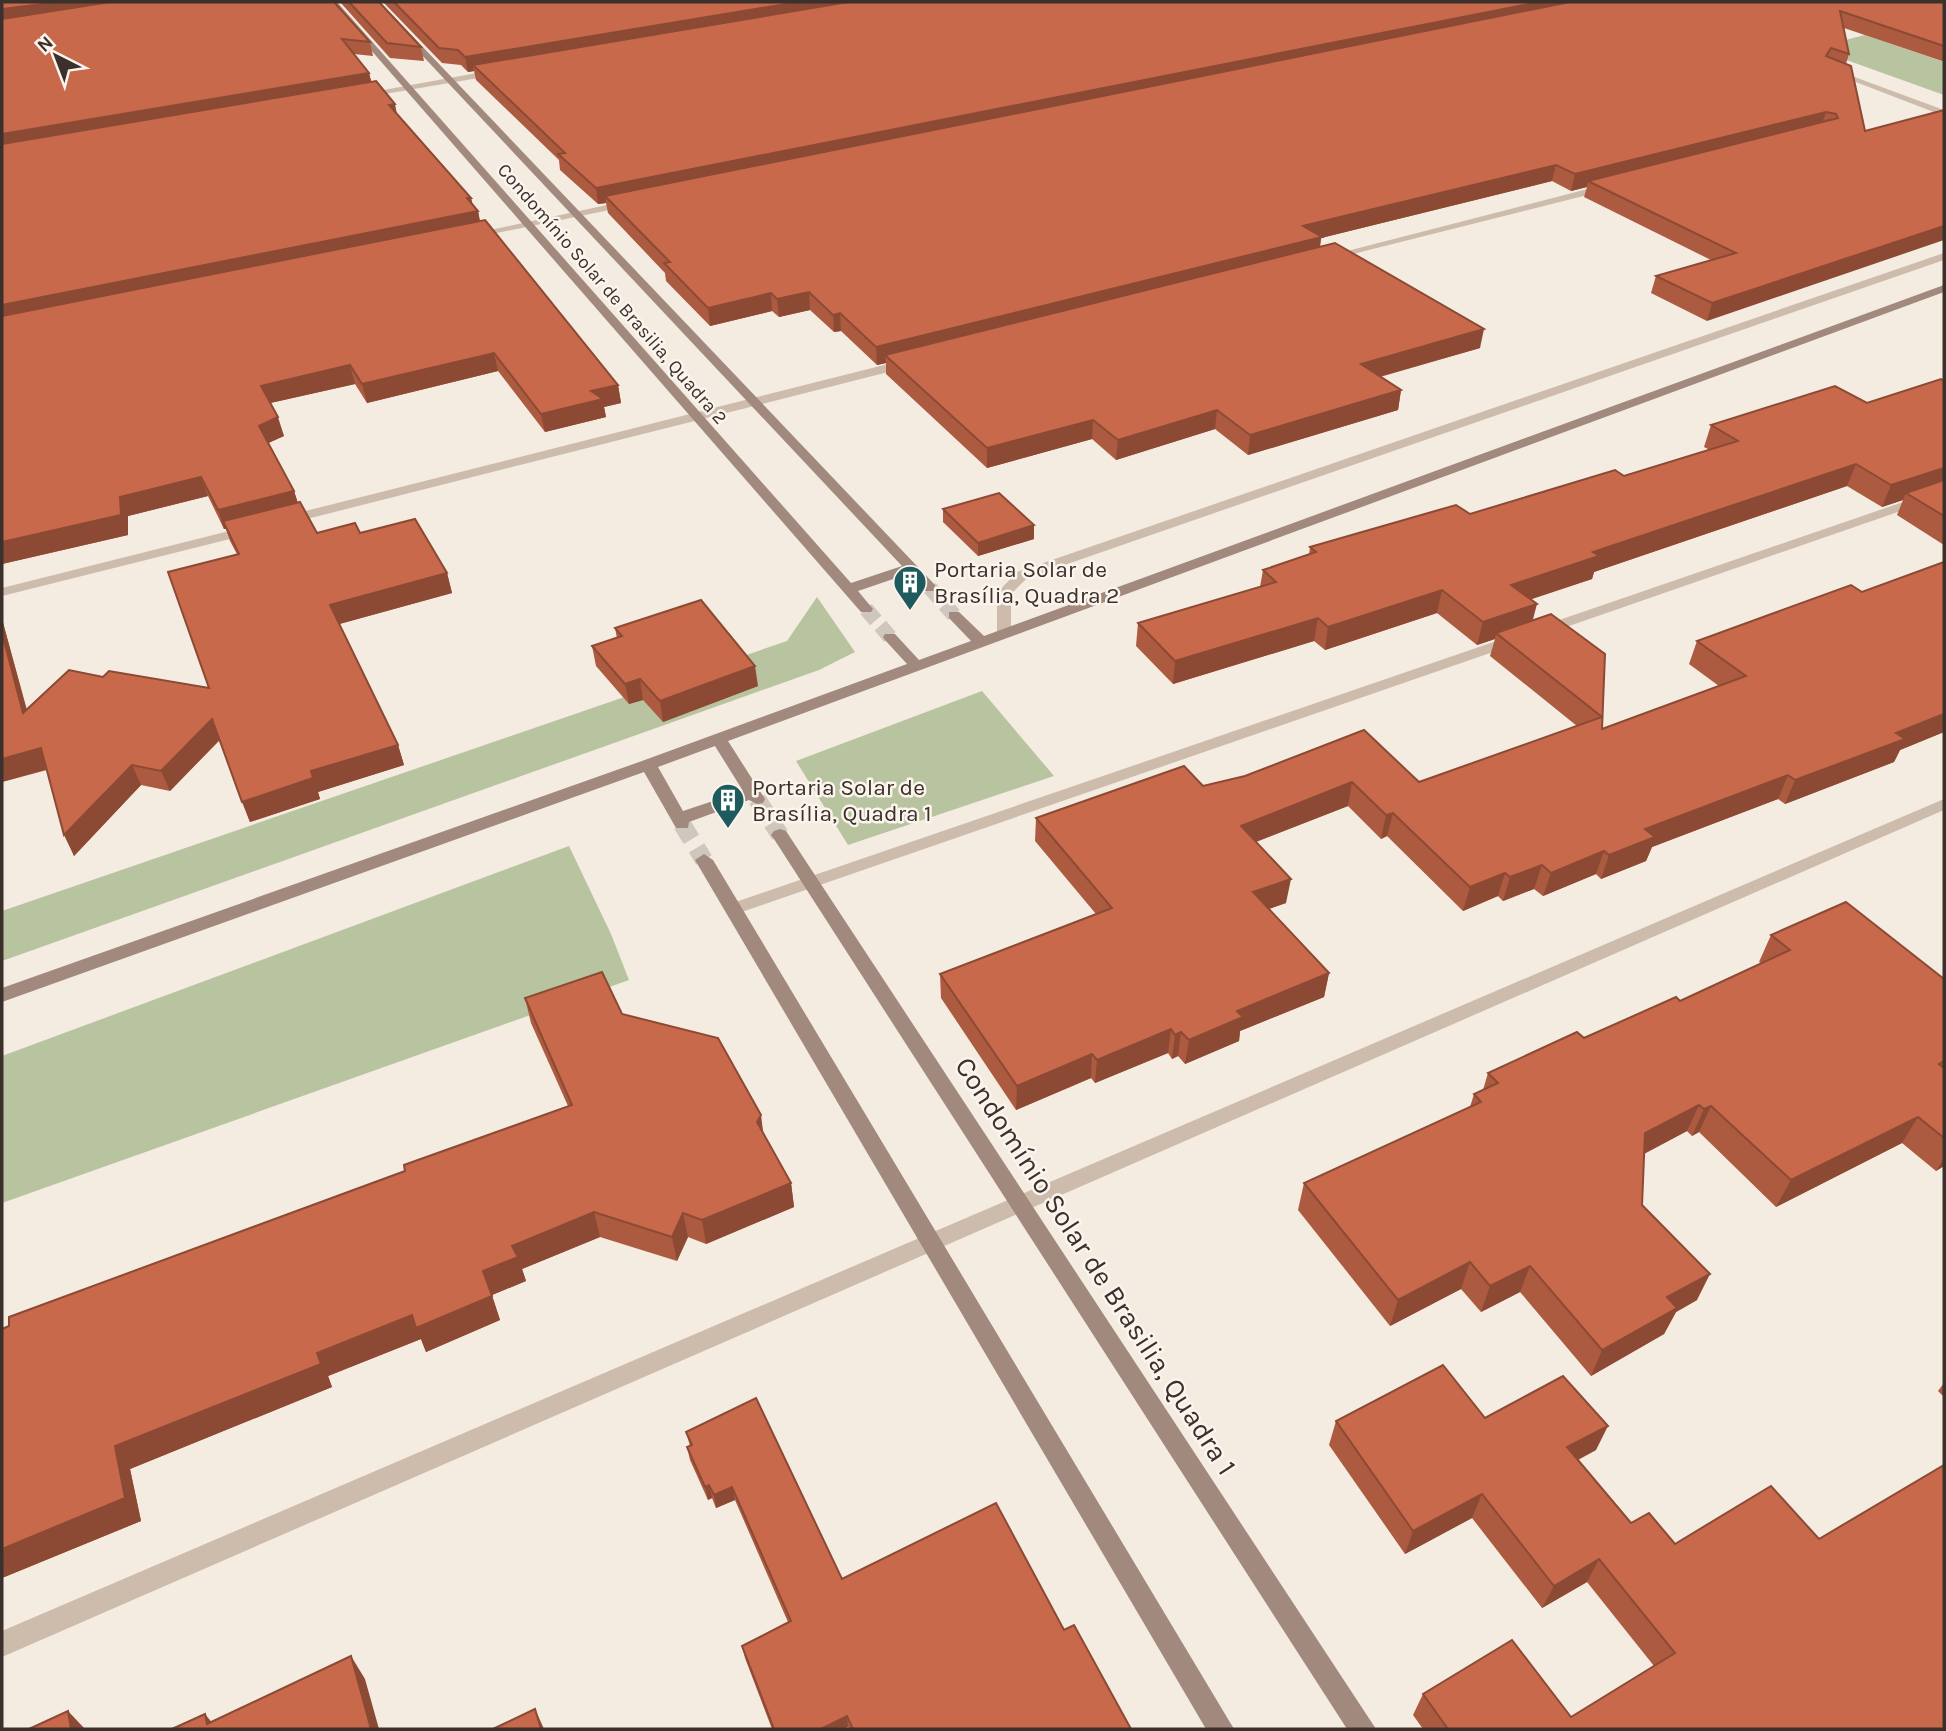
<svg xmlns="http://www.w3.org/2000/svg" width="1946" height="1731" font-family="Karla,sans-serif">
	<rect width="100%" height="100%" fill="#f4ebe1"/>
	<g fill="#b8c4a0">
		<path d="M1865 35 1944 62V95L1813 48Z"/>
		<path d="M817 597 855 652 819 670 2 961V911L787 641Z"/>
		<path d="M982 691 1054 776 848 845 796 761Z"/>
		<path d="M569 846 611 934 629 980 2 1203V1056Z"/>
	</g>
	<g fill="none" stroke-linecap="round" stroke-linejoin="round">
		<g stroke="#cfc6bd" stroke-width="15" stroke-dasharray="15 7" stroke-linecap="butt">
			<path d="M930 588 954 615"/>
			<path d="M866 609 890 637"/>
		</g>
		<g stroke="#cfc6bd" stroke-width="18" stroke-dasharray="18 10" stroke-linecap="butt">
			<path d="M757 799 780 835"/>
			<path d="M682 824 704 860"/>
		</g>
		<g fill="#cdbbac" fill-rule="evenodd">
			<path d="M1830 68 1944 110V116L1830 72Z"/>
			<path d="M1944 253V260L1027 578 1011 594V631L1004 635 997 631V593L1017 572Z"/>
		</g>
		<g fill="#cdbbac" fill-rule="evenodd">
			<path d="M499 69 502 74 361 98 356 95Z"/>
			<path d="M1607 184 1611 185V189L1329 260 1324 257Z"/>
			<path d="M630 200 635 203 634 205 472 238 467 235Z"/>
			<path d="M908 359 912 360V366L283 525 276 521 278 518Z"/>
			<path d="M1944 488V496L1546 634H1536L1534 631 1536 628Z"/>
			<path d="M249 526 254 527V533L2 596V588Z"/>
			<path d="M1514 635 1519 637 1522 640 1519 643 739 913H727L724 909 727 905Z"/>
			<path d="M1944 799V810L2 1657V1631Z"/>
		</g>
		<g fill="#a18a7d" fill-rule="evenodd">
			<path d="M329 2H337L851 583 902 566 372 2H380L935 585V591H925L908 574 858 591 873 609 871 612H861Z"/>
			<path d="M1944 285V292L728 741 765 799 763 803 757 804 749 800 689 822 688 828H676L644 772 2 1002V988L642 761 907 664 885 640 883 637 885 634H895L919 660 971 641 949 618V612H959L984 636ZM715 746 743 791 683 811 658 767Z"/>
			<path d="M780 829 786 831 1376 1729H1347L774 839 771 835 774 831Z"/>
			<path d="M704 854 713 860 1234 1729H1206L695 860Z"/>
		</g>
	</g>
	<g fill="#ac5a40">
		<path d="M2 2 370 42 373 56 354 54 369 73 371 82 397 114 471 198 473 206 478 211 480 221 618 385 621 403 604 407 606 417 545 432 498 371 367 403 355 384 270 403 284 436 268 443 294 491 298 503 317 533H360L447 573 452 593 339 624 398 745 404 765 318 792 320 799 250 822 220 740 170 791 141 785 74 856 47 770 2 782V619L27 710 103 677 209 688 237 554 230 541 226 529H224L208 496 128 516V535L2 564Z"/>
		<path d="M340 2H379L421 47 424 61 390 58Z"/>
		<path d="M383 2H1944V61H1942L1844 28 1849 54 1846 64 1865 131 1707 321 1651 293 1656 276 1711 260 1584 197 1587 187 1571 191 1552 181 1321 238 1320 247 1480 348 1380 377 1401 390 1398 410 1248 455 1215 429 1116 460 1092 439 987 468 886 374V363L877 365 841 331 834 332 810 310 779 317 772 311 710 326 666 281 665 273 608 213 606 203 598 204 560 170 559 160 476 80 474 71 468 72 461 65 442 63Z"/>
		<path d="M1944 381V545L1897 515 1903 500 1882 507 1847 486 1594 572 1592 579 1530 599 1532 621 1605 654 1602 729 1719 686 1689 664 1697 641 1862 592 1944 562V732L1900 750 1894 762 1785 804 1778 799 1652 847 1646 861 1601 879 1596 874 1543 896 1534 889 1503 901 1498 896 1463 911 1387 836 1381 839 1348 806 1256 842 1286 903 1269 909 1329 973 1324 997 1240 1031 1239 1041 1185 1064 1178 1056 1172 1059 1168 1053 1095 1083 1091 1078 1016 1110 941 998 940 974 1096 914 1035 841 1036 818 1203 786 1245 776 1419 782 1577 726 1490 656 1495 639 1477 645 1437 613 1325 650 1314 641 1173 684 1136 646 1138 623 1260 587 1263 570 1309 555 1310 547 1470 514 1624 476 1710 450 1704 447 1711 425 1867 403Z"/>
		<path d="M943 509 1034 539 978 556 943 522Z"/>
		<path d="M615 628 758 686 663 722 643 700 629 704 596 666 592 646 617 638Z"/>
		<path d="M1771 935 1944 979V1166L1936 1171 1902 1143 1776 1207 1699 1132 1692 1136 1687 1131 1644 1154 1642 1205 1697 1300 1676 1312 1664 1334 1591 1376 1520 1292 1481 1312 1461 1289 1390 1326 1298 1210 1304 1183 1470 1107 1474 1094 1483 1090 1488 1073 1680 1001 1761 963 1759 962Z"/>
		<path d="M525 998 622 1014 764 1134 791 1183 794 1207 706 1244 688 1237 677 1261 600 1237 522 1269 526 1281 492 1295 500 1320 426 1352 421 1339 328 1376 332 1387 130 1469 141 1521 2 1578V1329L405 1171 568 1106 531 1023Z"/>
		<path d="M1944 1383V1397L1938 1391Z"/>
		<path d="M1485 1418 1596 1450 1578 1460 1631 1523 1675 1544 1944 1729H1423L1413 1715 1423 1694 1571 1717 1654 1666 1587 1582 1542 1608 1472 1518 1405 1554 1329 1445 1336 1421Z"/>
		<path d="M686 1432 842 1579 1064 1630 1131 1729H849L848 1727 844 1729H772L745 1658 742 1646 788 1622 735 1500 716 1508 712 1498 708 1500 690 1460 687 1447 690 1446Z"/>
	</g>
	<g fill="#8c4a34">
		<path d="M59 2H165L2 24V9Z"/>
		<path d="M798 2H883L473 65 474 71 468 72 465 57Z"/>
		<path d="M1539 2H1606L605 196 606 203 598 204 596 188Z"/>
		<path d="M369 73 373 88 2 150V134Z"/>
		<path d="M395 104 398 120 389 105Z"/>
		<path d="M1826 112 1821 127 1588 181 1587 187 1571 191 1575 174Z"/>
		<path d="M1556 165 1552 181 1321 238 1319 254 885 355 886 363 877 365 876 347 1303 226Z"/>
		<path d="M467 198H471L474 212 478 211 481 228 2 324V305Z"/>
		<path d="M1944 226V240L1707 321 1712 303Z"/>
		<path d="M809 292 810 310 779 317 777 299Z"/>
		<path d="M771 293 772 311 710 326 708 308Z"/>
		<path d="M840 313 841 331 834 332 833 315Z"/>
		<path d="M1484 329 1480 348 1357 383 1361 364Z"/>
		<path d="M494 353 498 371 367 403 362 384Z"/>
		<path d="M350 365 355 384 266 404 261 386Z"/>
		<path d="M618 385 621 403 604 407 606 417 545 432 541 414 591 391Z"/>
		<path d="M1401 390 1398 410 1248 455 1250 435Z"/>
		<path d="M1217 410 1215 429 1116 460 1118 440Z"/>
		<path d="M278 417 284 436 264 445 259 426Z"/>
		<path d="M1093 420 1092 439 987 468V448Z"/>
		<path d="M1856 464 1847 486 1594 572 1592 579 1505 608 1511 585 1593 552Z"/>
		<path d="M1944 468V486L1906 493 1903 500 1882 507 1891 485Z"/>
		<path d="M201 477 208 496 128 516V535L2 564V542L120 497Z"/>
		<path d="M294 491 300 510 223 521 226 529H224L218 510Z"/>
		<path d="M1034 525V539L978 556V543Z"/>
		<path d="M447 573 452 593 336 625 330 605Z"/>
		<path d="M1442 590 1437 613 1325 650 1328 627Z"/>
		<path d="M1537 604 1531 627 1496 633 1495 639 1477 645 1483 622Z"/>
		<path d="M1318 618 1314 641 1173 684 1175 661Z"/>
		<path d="M2 619 33 734 23 713 2 633Z"/>
		<path d="M755 666 758 686 663 722 660 701Z"/>
		<path d="M640 679 643 700 629 704 625 684Z"/>
		<path d="M1944 714V732L1900 750 1894 762 1785 804 1795 780 1896 733Z"/>
		<path d="M212 719 220 739 170 791 161 771Z"/>
		<path d="M398 745 404 765 318 792 320 799 250 822 242 802 311 771Z"/>
		<path d="M41 748 51 768 2 782V759Z"/>
		<path d="M132 765 141 785 74 856 64 835Z"/>
		<path d="M1788 775 1778 799 1652 847 1646 861 1601 879 1609 855 1645 829Z"/>
		<path d="M1352 782 1348 806 1237 849 1241 826Z"/>
		<path d="M1393 813 1387 836 1381 839 1386 815Z"/>
		<path d="M1604 851 1596 874 1543 896 1551 873Z"/>
		<path d="M1542 865 1534 889 1503 901 1510 877Z"/>
		<path d="M1505 873 1498 896 1463 911 1470 887Z"/>
		<path d="M1291 879 1286 903 1250 915 1253 892Z"/>
		<path d="M1329 973 1324 997 1240 1031 1239 1041 1185 1064 1189 1040 1237 1011Z"/>
		<path d="M1171 1029 1168 1053 1095 1083 1097 1060Z"/>
		<path d="M1181 1032 1178 1056 1172 1059 1175 1035Z"/>
		<path d="M1092 1054 1091 1078 1016 1110 1017 1086Z"/>
		<path d="M1699 1105 1687 1131 1634 1159 1645 1133Z"/>
		<path d="M1711 1106 1699 1132 1692 1136 1704 1109Z"/>
		<path d="M761 1115 764 1139 757 1122Z"/>
		<path d="M1918 1117 1902 1143 1776 1207 1791 1180Z"/>
		<path d="M1944 1158V1166L1936 1171Z"/>
		<path d="M791 1183 794 1207 706 1244 702 1220Z"/>
		<path d="M594 1212 600 1237 522 1269 526 1281 492 1295 483 1271 512 1246Z"/>
		<path d="M683 1213 688 1237 677 1261 672 1237Z"/>
		<path d="M1470 1262 1461 1289 1390 1326 1398 1300Z"/>
		<path d="M1530 1266 1520 1292 1481 1312 1490 1286Z"/>
		<path d="M1710 1274 1697 1300 1676 1312 1664 1334 1591 1376 1602 1350 1667 1297Z"/>
		<path d="M492 1296 500 1320 426 1352 421 1339 328 1376 332 1387 130 1469 141 1521 2 1578V1549L115 1446 317 1353 412 1315Z"/>
		<path d="M1608 1426 1596 1450 1556 1471 1567 1447Z"/>
		<path d="M709 1485 712 1498 708 1500 705 1487Z"/>
		<path d="M732 1487 735 1500 716 1508 714 1495Z"/>
		<path d="M1482 1494 1472 1518 1405 1554 1413 1531Z"/>
		<path d="M1599 1559 1587 1582 1542 1608 1554 1586Z"/>
		<path d="M351 1656 365 1679 379 1729H371Z"/>
		<path d="M535 1709 544 1729H541Z"/>
		<path d="M68 1711 85 1729H71Z"/>
		<path d="M205 1714 217 1729 207 1724Z"/>
		<path d="M847 1716 848 1727 844 1729H821Z"/>
	</g>
	<g fill="#c8694b" stroke="#8c4a34" stroke-width="2">
		<path d="M2 2H59L2 9Z"/>
		<path d="M110 2H334L370 42 342 39 369 73 2 134V19Z"/>
		<path d="M349 2H379L421 47 387 43Z"/>
		<path d="M394 2H798L465 57 458 50 439 48Z"/>
		<path d="M848 2H1539L596 188 558 154 565 153 473 65Z"/>
		<path d="M1570 2H1944V46L1840 11 1849 54 1831 48 1826 56 1851 66 1865 131 1944 110V226L1712 303 1656 276 1736 253 1588 181 1838 118 1836 114 1826 112 1575 174 1556 165 1303 226 1322 237 876 347 840 313 833 315 809 292 777 299 771 293 708 308 664 263 670 262 605 196Z"/>
		<path d="M376 81 395 104 389 105 471 198H467L478 211 2 305V144Z"/>
		<path d="M485 220 618 385 591 391 603 399 541 414 494 353 362 384 350 365 261 386 278 417 259 426 294 491 218 510 201 477 120 497 121 515 2 542V316Z"/>
		<path d="M1335 243 1484 329 1361 364 1401 390 1250 435 1217 410 1118 440 1093 420 987 448 885 355Z"/>
		<path d="M1941 379 1944 381V468L1891 485 1856 464 1593 552 1599 556 1511 585 1537 604 1483 622 1442 590 1328 627 1318 618 1175 661 1138 623 1276 582 1263 570 1316 552 1310 547 1456 505 1470 514 1615 470 1624 476 1738 441 1711 425 1835 386 1867 403Z"/>
		<path d="M1944 480V516L1906 493Z"/>
		<path d="M999 493 1034 525 978 543 943 509Z"/>
		<path d="M300 502 317 533 355 523 360 533 415 519 447 573 330 605 398 745 311 771 313 778 242 802 212 719 161 771 132 765 64 835 41 748 2 759V633L23 713 69 670 103 677 109 671 209 688 168 572 239 554 223 521Z"/>
		<path d="M1944 562V714L1896 733 1905 739 1795 780 1788 775 1645 829 1655 837 1609 855 1604 851 1551 873 1542 865 1510 877 1505 873 1470 887 1393 813 1386 815 1352 782 1241 826 1291 879 1253 892 1329 973 1237 1011 1243 1017 1189 1040 1181 1032 1175 1035 1171 1029 1097 1060 1092 1054 1017 1086 940 974 1112 908 1036 818 1184 766 1203 786 1245 776 1364 730 1419 782 1602 717 1496 633 1551 614 1605 654 1602 729 1746 676 1697 641 1851 585 1862 592Z"/>
		<path d="M701 600 755 666 660 701 640 679 625 684 592 646 622 636 615 628Z"/>
		<path d="M1846 902 1944 979V1061L1939 1064 1944 1068V1138L1918 1117 1791 1180 1711 1106 1704 1109 1699 1105 1645 1133 1642 1205 1710 1274 1667 1297 1677 1308 1602 1350 1530 1266 1490 1286 1470 1262 1398 1300 1304 1183 1481 1102 1474 1094 1498 1083 1488 1073 1577 1032 1584 1038 1676 997 1680 1001 1790 950 1771 935Z"/>
		<path d="M602 972 622 1014 718 1038 761 1115 757 1122 791 1183 702 1220 683 1213 672 1237 594 1212 512 1246 518 1257 483 1271 492 1296 416 1328 412 1315 317 1353 321 1364 115 1446 125 1498 2 1549V1329L9 1326V1317L405 1171 404 1165 572 1105 525 998Z"/>
		<path d="M1443 1365 1485 1418 1563 1376 1608 1426 1567 1447 1631 1523 1649 1513 1675 1544 1771 1486 1819 1539 1944 1465V1729H1448L1423 1694 1512 1640 1571 1717 1675 1653 1599 1559 1554 1586 1482 1494 1413 1531 1336 1421Z"/>
		<path d="M756 1398 842 1579 996 1503 1064 1630 1074 1625 1131 1729H853L847 1716 821 1729H774L742 1646 791 1621 732 1487 714 1495 709 1485 705 1487 687 1447 692 1445 686 1432Z"/>
		<path d="M351 1656 371 1729H172L205 1714 207 1724Z"/>
		<path d="M535 1709 541 1729H493Z"/>
		<path d="M68 1711 71 1729H29Z"/>
	</g>
	<defs>
		<symbol id="building-pin" viewBox="-11 -11 22 30"><path d="M0 17L-7.5 6A9.5 9.5 0 1 1 7.5 6Z" fill="#1f5a5e" stroke="#fbf5ee"/><path d="M-4-6H4V6H1V3H-1V6H-4ZM-2.5-4.3h1.7v1.8h-1.7ZM.8-4.3h1.7v1.8H.8ZM-2.5-1h1.7V.8h-1.7ZM.8-1h1.7V.8H.8Z" fill="#fff"/></symbol>
	</defs>
	<g fill-rule="evenodd">
		<use href="#building-pin" x="891" y="563" width="38" height="52"/>
		<use href="#building-pin" x="709" y="781" width="38" height="52"/>
	</g>
	<g text-anchor="middle" dominant-baseline="central" stroke-width="5" stroke-linejoin="round" paint-order="stroke">
		<g font-size="19" fill="#3b302b" stroke="#fbf5ee">
			<text transform="translate(612 294) rotate(49)">Condomínio Solar de Brasilia, Quadra 2</text>
		</g>
		<g font-size="23" fill="#3b302b" stroke="#fbf5ee" text-anchor="start">
			<text x="934" y="569">Portaria Solar de<tspan x="934" dy="26">Brasília, Quadra 2</tspan></text>
			<text x="752" y="787">Portaria Solar de<tspan x="752" dy="26">Brasília, Quadra 1</tspan></text>
		</g>
		<g font-size="28" fill="#3b302b" stroke="#fbf5ee">
			<text transform="translate(1096 1266) rotate(57)">Condomínio Solar de Brasilia, Quadra 1</text>
		</g>
	</g>
	<rect width="1946" height="1731" fill="none" stroke="#3b302b" stroke-width="7"/>
	<g transform="translate(56 56) rotate(318)" stroke="#fbf5ee" stroke-width="5" paint-order="stroke">
	<path d="M0-5L12 26L0 18L-12 26Z" fill="#3b302b"/>
	<text y="-10" font-size="19" font-weight="bold" text-anchor="middle" fill="#3b302b">N</text>
	</g>
</svg>
